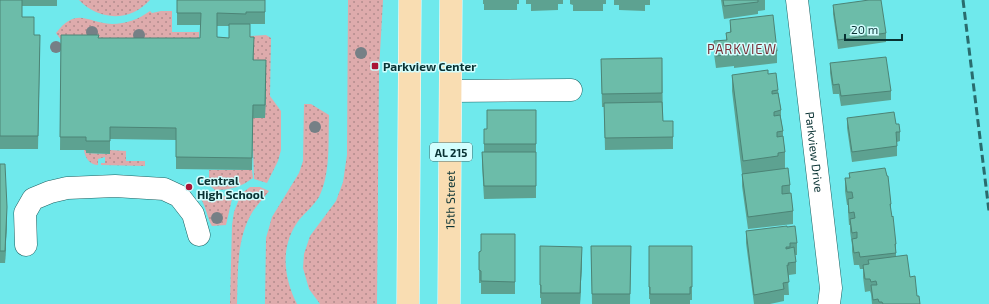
<svg xmlns="http://www.w3.org/2000/svg" width="989" height="304" font-family="'Exo 2',sans-serif">
	<defs>
		<pattern id="grass-dots" width="8" height="8" patternUnits="userSpaceOnUse"><rect width="8" height="8" fill="#deabac"/><path d="M2 2h.1M6 6h.1" fill="none" stroke="#b28c8d" stroke-width="1.8" stroke-linecap="round"/></pattern>
	</defs>
	<rect width="100%" height="100%" fill="#6fe9ec"/>
	<g fill="url(#grass-dots)">
		<path d="M79 0H150C130 22 99 21 79 0Z"/>
		<path d="M348 0H383L379 70 377 304H320L309 289 303 268 304 254 310 236 336 201 343 182 347 155Z"/>
		<path d="M150 11 152 13 161 11H172V32H199V50L67 48 56 33C77 6 87 23 112 24 126 24 139 19 150 11Z"/>
		<path d="M266 35 271 38 270 96 281 111V150L278 161 267 183 254 179 252 118H265L266 72H253L249 49 250 36Z"/>
		<path d="M304 104H311L329 115C328 141 331 173 319 197 314 205 305 213 299 220 280 245 283 277 297 304H265L266 238 272 217 299 173 303 161Z"/>
		<path d="M84 150H86V153L110 154V150L126 151V161H145V166L101 165V163H105V157L98 159V165C90 165 85 158 84 150Z"/>
		<path d="M209 170H252L253 178C241 187 230 190 215 190L209 185Z"/>
		<path d="M250 187H260L269 191C264 198 258 204 253 211 236 238 238 273 237 304H230L232 225 234 212 241 194Z"/>
		<path d="M212 196H231L232 199 226 225 212 226C208 220 206 207 201 199Z"/>
	</g>
	<g fill="none" stroke-linecap="round" stroke-linejoin="round">
		<defs>
			<g id="minor">
				<path id="s1" d="M797 0 831 288 829 304"/>
				<path d="M451 91 571 90"/>
				<path d="M26 245 25 213 33 199 50 192 67 188 115 186 164 189 179 196 193 214 199 235"/>
			</g>
			<g id="major">
				<path d="M408 304 410 0"/>
				<path id="s2" d="M449 304 451 0"/>
			</g>
		</defs>
		<use href="#minor" stroke="#1e6162" stroke-width="23"/>
		<use href="#major" stroke="#fff" stroke-width="23"/>
		<use href="#minor" stroke="#fff" stroke-width="22"/>
		<use href="#major" stroke="#f9ddb2" stroke-width="22"/>
		<path stroke="#296c6e" stroke-width="3" stroke-dasharray="8 4" stroke-linecap="butt" d="M963 0 989 211"/>
	</g>
	<g fill="#768086">
		<circle cx="92" cy="32" r="6"/>
		<circle cx="139" cy="35" r="6"/>
		<circle cx="56" cy="47" r="6"/>
		<circle cx="361" cy="53" r="6"/>
		<circle cx="315" cy="127" r="6"/>
		<circle cx="217" cy="218" r="6"/>
	</g>
	<g fill="#5da291" fill-rule="evenodd">
		<path d="M0 0H57V6H22V17L34 35 40 48 38 149H0Z"/>
		<path d="M177 0H265V24H250V37L254 60 266 73 265 118H253L252 170 176 169V140L110 139V154L86 153V150H60L61 35 99 38H200L201 25H177ZM217 26H229V38L217 37Z"/>
		<path d="M483 0H519V4H517V10H484V4H483Z"/>
		<path d="M526 0H563V4H558V10L531 11V4H526Z"/>
		<path d="M570 0H606V4H603V11H573V5L570 4Z"/>
		<path d="M614 0H650V5H645V11L619 10V5H614Z"/>
		<path d="M721 0H765V10L758 11V14L724 19Z"/>
		<path d="M833 5 886 33V42L838 49 833 14Z"/>
		<path d="M730 20 777 51V63L734 68V66L716 68 714 54V41L726 40V33L730 32Z"/>
		<path d="M662 58 663 121H673V149L605 150 604 107H602L601 59Z"/>
		<path d="M830 63 891 91V100L841 106 839 94H833L830 73Z"/>
		<path d="M768 74 778 90 781 110V118L783 131V136L785 152V168L790 185V193L793 211V224L748 229 742 186V174L732 91V75Z"/>
		<path d="M536 110V198L484 199 482 165V152H484V129H487Z"/>
		<path d="M847 118 896 124 900 132V141L897 142V156L852 162 847 128Z"/>
		<path d="M0 164 7 219 5 263H0Z"/>
		<path d="M849 173 891 216 896 244V257L910 277 920 304H872L871 294 870 291 865 292 863 277V269H860L859 265H854L852 251V245L850 231V225H849L848 211V205H847L845 191V178H849Z"/>
		<path d="M787 227 797 243V255H795L796 262V274L789 275V278H788L789 295H784V301L770 304H754L746 243V231Z"/>
		<path d="M515 234V294H481V283H479V252Z"/>
		<path d="M540 246 582 259 580 304H541V298H540Z"/>
		<path d="M591 246H631L630 304H592Z"/>
		<path d="M649 246H692V300H690V304H650V299H649Z"/>
	</g>
	<g fill="#4c8476">
		<path d="M266 60V73L265 118V105Z"/>
		<path d="M890 204H891V216Z"/>
		<path d="M7 207V219L5 263V251Z"/>
		<path d="M582 247V259L580 304V293Z"/>
	</g>
	<g fill="#6cbca9" stroke="#4c8476">
		<path d="M0 0H22V17H34V35H40L38 136H0Z"/>
		<path d="M177 0H265V12H246V14L217 13V37L229 38V24H250V37H254L253 60H266L265 105H253L252 158 176 157V128L110 127V141H86V137H60L61 35H99L98 38H200L201 13H177Z"/>
		<path d="M723 0H758V2L724 6Z"/>
		<path d="M869 0H881L886 33 838 40 833 5Z"/>
		<path d="M773 15 777 51 734 56V54L716 56 714 41 727 40 726 33 731 32 730 20Z"/>
		<path d="M886 57 891 91 841 96 839 84 833 85 830 63Z"/>
		<path d="M662 58V93L602 94 601 59Z"/>
		<path d="M768 70V74L776 73 778 90 772 91V94L778 93 781 110 774 112V116L780 115 783 131 777 132V137L783 136 785 152 778 153V156L743 161 732 75Z"/>
		<path d="M662 102 663 121H673V137L605 138 604 103Z"/>
		<path d="M487 110H536V144H484V129H487Z"/>
		<path d="M894 112 896 124H899L900 132H896L897 146 852 152 847 118Z"/>
		<path d="M482 152H536V186H484Z"/>
		<path d="M0 164H5L7 207 5 251H0Z"/>
		<path d="M788 168 790 185 782 186V194L791 193 793 211 748 217 742 174Z"/>
		<path d="M885 168 887 176H888L891 204H890L892 217 893 216 896 244H895L896 253 860 257 859 252 854 253 852 239 857 238V232L852 233 850 219 855 218 854 212 849 213 848 199 853 198 852 192H847L845 178H850L849 173Z"/>
		<path d="M787 226V227L795 226 797 243H790V247H786V249L794 247 796 262 788 263 789 265H787L789 282 783 283 784 289 754 295 746 231Z"/>
		<path d="M481 234H515V282L481 281V271L479 270V252L481 251Z"/>
		<path d="M540 246 582 247 580 293H541V285H540Z"/>
		<path d="M591 246H631L630 294H592Z"/>
		<path d="M649 246H692V287H690V294H650V287H649Z"/>
		<path d="M907 255 910 277 915 276 917 296H919L920 304H883L882 302H879L878 299 873 300 871 285H877L876 281 871 282 870 279H865L863 265 869 264 868 260Z"/>
	</g>
	<g fill="#aa1436" stroke="#d3fefe" stroke-width="1.5">
		<rect x="371" y="62" width="8" height="8" rx="2"/>
		<circle cx="189" cy="187" r="4"/>
	</g>
	<g text-anchor="middle" dominant-baseline="central" stroke-width="3" stroke-linejoin="round" paint-order="stroke">
		<rect fill="#d3fefe" stroke="#466f70" stroke-width="1" x="430" y="143" width="42" height="18" rx="3"/>
		<g font-size="11" font-weight="bold" fill="#093233">
			<text x="451" y="152">AL 215</text>
		</g>
		<g font-size="12" font-weight="bold" fill="#093233" stroke="#d3fefe" text-anchor="start">
			<text x="383" y="66">Parkview Center</text>
			<text x="197" y="180">Central<tspan x="197" dy="14">High School</tspan></text>
		</g>
		<g font-size="12" fill="#093233" stroke="#d3fefe">
			<text stroke="none"><textPath href="#s1" startOffset="153">Parkview Drive</textPath></text>
			<text stroke="none"><textPath href="#s2" startOffset="104">15th Street</textPath></text>
		</g>
		<g font-size="13" letter-spacing="1" fill="#793138" stroke="#d3fefe">
			<text x="742" y="49">PARKVIEW</text>
		</g>
	</g>
	<path d="M845 34v6h57v-6" fill="none" stroke="#093233" stroke-width="2"/>
	<text x="851" y="34" font-size="12" fill="#093233" stroke="#d3fefe" stroke-width="3" paint-order="stroke">20 m</text>
</svg>
